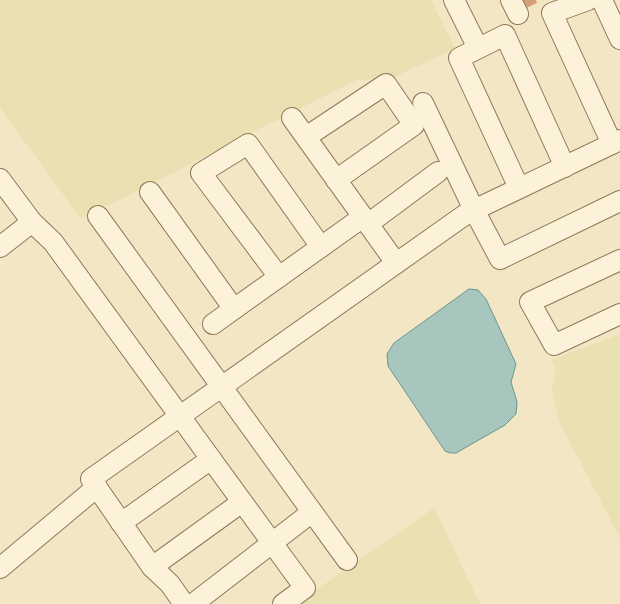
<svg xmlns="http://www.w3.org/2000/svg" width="620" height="604" font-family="Merriweather,serif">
	<rect width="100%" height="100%" fill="#f3e6c5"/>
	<g fill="#e9e1b1">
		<path d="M0 0H431L455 48 393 78 357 80 81 219 0 108Z"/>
		<path d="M620 334V538L559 421 552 390 556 368 551 360Z"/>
		<path d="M434 508 480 604H296Z"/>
	</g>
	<path fill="#a7c6bd" stroke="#6c958c" d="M469 289 478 290 486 299 516 364 511 382 517 402 516 414 505 425 456 453H450L445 451 388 366 387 354 394 343Z"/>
	<path fill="#d59f77" d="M520 0H536L537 3 524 9Z"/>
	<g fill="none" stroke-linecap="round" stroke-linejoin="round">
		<defs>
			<g id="minor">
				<path d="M454 0 474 40"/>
				<path d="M511 0 518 14"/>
				<path d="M588 0 552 13 612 144"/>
				<path d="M602 0 620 39"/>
				<path d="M423 103 474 210"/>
				<path d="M292 118 396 263"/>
				<path d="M306 137 386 84 414 125 336 180"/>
				<path d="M620 140 474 210 500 259 620 201"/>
				<path d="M0 179 32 222 53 242 305 588 283 604"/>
				<path d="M519 188 459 58 505 35 565 167"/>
				<path d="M150 192 234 309"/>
				<path d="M98 216 347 560"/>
				<path d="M368 224 438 172"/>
				<path d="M0 247 32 222"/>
				<path d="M620 260 530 302 554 345 620 314"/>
				<path d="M279 277 201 173 248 144 321 247"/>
				<path d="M213 324 363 217"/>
				<path d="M121 523 211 459"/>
				<path d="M152 567 242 502"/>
				<path d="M0 568 97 487"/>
				<path d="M184 604 170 584 152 567 91 479 466 214"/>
				<path d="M193 604 312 512"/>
			</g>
		</defs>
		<use href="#minor" stroke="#907759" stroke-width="22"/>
		<use href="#minor" stroke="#fcf2da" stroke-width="20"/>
	</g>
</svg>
